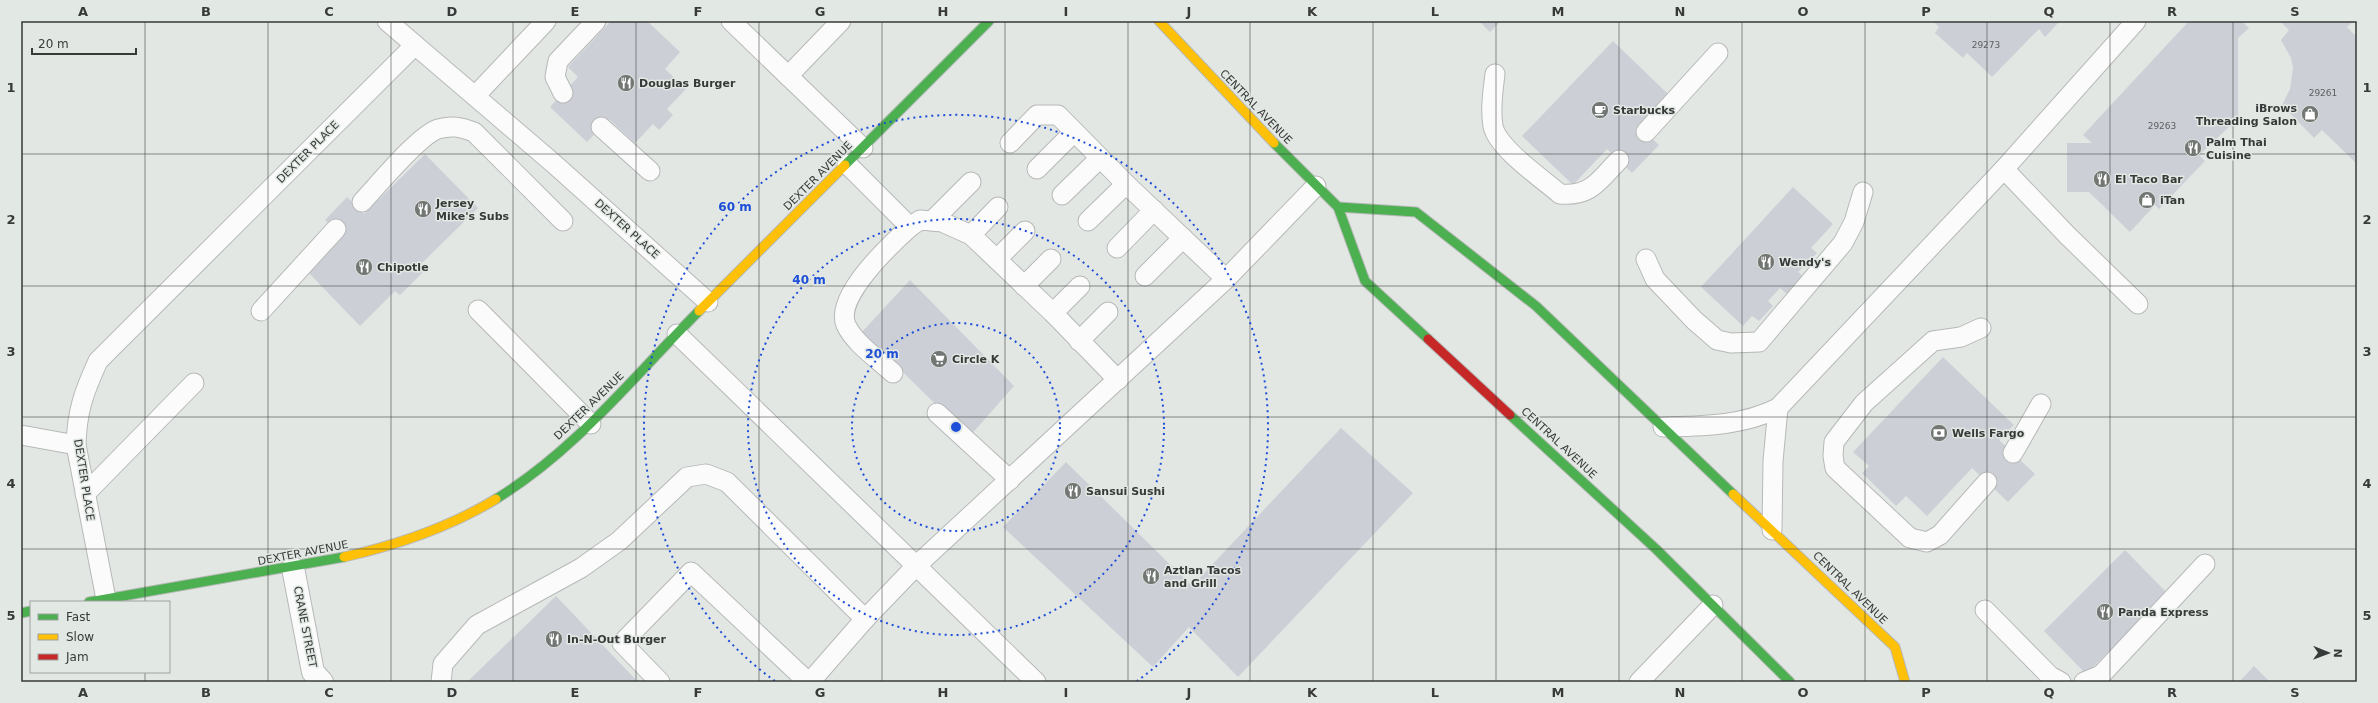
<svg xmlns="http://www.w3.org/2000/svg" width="2378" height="703" font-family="'DejaVu Sans',sans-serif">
	<rect width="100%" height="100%" fill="#e3e7e4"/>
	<g fill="#cdcfd6">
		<path d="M611 21H647L680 52 665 69 686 89 667 109 673 115 659 130 653 124 635 143 609 119 587 142 550 107 578 77 568 67Z"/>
		<path d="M1479 21H1501L1490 32Z"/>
		<path d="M1933 21H2060L2045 37 2039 29 1992 77 1967 53 1963 58 1935 33 1939 27Z"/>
		<path d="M2189 21H2242L2249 28 2238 38V126L2229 127 2199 155 2205 161 2159 209 2155 205 2130 232 2089 192H2067V143H2092L2083 135Z"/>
		<path d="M2280 21H2354L2347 27 2357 37V164L2322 130 2314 138 2282 105 2290 89 2293 67 2291 58 2281 40 2289 30Z"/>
		<path d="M1613 41 1669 95 1639 126 1659 145 1632 173 1607 149 1573 185 1522 136Z"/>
		<path d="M425 154 478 208 419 266 424 271 400 295 395 291 360 326 307 271 342 236 325 220 347 197 364 214Z"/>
		<path d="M1793 187 1833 224 1811 248 1817 253 1798 272 1803 276 1787 294 1780 288 1768 301 1773 306 1759 321 1752 316 1743 326 1701 287Z"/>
		<path d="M910 280 1014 386 969 437 862 332Z"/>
		<path d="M1943 357 2014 425 1999 440 2035 474 2008 502 1972 468 1927 516 1906 496 1896 506 1862 473 1869 466 1853 452Z"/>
		<path d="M1341 428 1413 493 1238 677 1189 627 1153 667 1003 527 1066 462 1192 586Z"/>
		<path d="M2125 550 2167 593 2086 674 2044 631Z"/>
		<path d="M556 596 638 682H467Z"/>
		<path d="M2254 666 2270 682H2239Z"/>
	</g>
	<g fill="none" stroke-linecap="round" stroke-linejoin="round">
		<defs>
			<g id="lane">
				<path d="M387 21 415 45"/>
				<path d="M731 21 863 148"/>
				<path d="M1495 74C1493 91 1490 109 1493 126 1497 148 1544 180 1560 194 1591 197 1599 180 1619 160"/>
				<path d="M788 76 841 21"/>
				<path d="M563 93 555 77 558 61 596 21"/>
				<path d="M475 96 546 21"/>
				<path d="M601 127 650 171"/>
				<path d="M1646 132 1718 53"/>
				<path d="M1010 143 1037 115H1058L1126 184"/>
				<path d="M847 164 910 227 920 220 932 221 942 222 971 235 1053 313 1118 380"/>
				<path d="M1037 169 1074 132"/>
				<path d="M2004 169 2067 235 2138 304"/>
				<path d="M1062 195 1100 158"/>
				<path d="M362 202C378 185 419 135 438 129 451 125 461 127 474 132L563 221"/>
				<path d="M932 221 971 182"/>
				<path d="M1088 221 1126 184 1226 279"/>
				<path d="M971 235 998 207"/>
				<path d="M1117 248 1154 210"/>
				<path d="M997 259 1025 231"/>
				<path d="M1646 259 1655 279 1694 320 1717 340 1731 343 1759 342 1843 243 1854 222 1863 192"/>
				<path d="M1145 276 1183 238"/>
				<path d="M1024 286 1051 259"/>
				<path d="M478 310 591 424"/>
				<path d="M261 311 336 229"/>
				<path d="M1053 313 1080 286"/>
				<path d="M1981 328 1961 337 1933 341 1864 403 1834 442 1833 456 1835 468 1910 538 1927 542 1940 535 1987 482"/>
				<path d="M677 334 1036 682"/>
				<path d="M1079 341 1108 312"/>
				<path d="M893 373C878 359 855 344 846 325 834 297 891 244 910 227"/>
				<path d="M937 413 1010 480"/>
				<path d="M1663 427C1704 426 1742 426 1778 408L2004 169 2136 21"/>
				<path d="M21 435 76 445"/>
				<path d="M2013 453 2041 404"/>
				<path d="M85 494 194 383"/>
				<path d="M1772 530 1773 461 1778 408"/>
				<path d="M106 599 76 445C77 410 84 392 98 361L415 45 553 163 708 302"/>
				<path d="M1985 610 2050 676 2061 682"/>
				<path d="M441 682 443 664 477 625 581 568 619 541 687 477 706 474 727 482 865 619"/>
				<path d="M660 682 622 643 691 572 808 682"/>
				<path d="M810 682 865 619 916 566 1226 279 1316 186"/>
				<path d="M1639 682 1713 605"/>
				<path d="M2084 682 2101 675 2205 564"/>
			</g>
			<path id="street" d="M293 568 313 672 322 682"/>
			<g id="fast">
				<path d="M1274 143 1338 207 1365 281 1428 339"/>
				<path d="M845 165 989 21"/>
				<path d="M1338 207 1416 212 1536 306 1733 494"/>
				<path d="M1510 415 1656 549 1790 682"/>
				<path d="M496 499C576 450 633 377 699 311"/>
				<path d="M89 602 344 557"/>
				<path d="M21 613 31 611"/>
			</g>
			<g id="slow">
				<path d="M1159 21 1274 143"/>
				<path d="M699 311 845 165"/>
				<path d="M1733 494 1895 647 1905 682"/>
				<path d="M344 557C397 545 450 527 496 499"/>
			</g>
			<path id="jam" d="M1428 339 1510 415"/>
		</defs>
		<use href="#lane" stroke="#b6b9b7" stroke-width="21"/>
		<use href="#street" stroke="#b6b9b7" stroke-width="24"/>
		<use href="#fast" stroke="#b6b9b7" stroke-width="11"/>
		<use href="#slow" stroke="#b6b9b7" stroke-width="11"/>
		<use href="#jam" stroke="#b6b9b7" stroke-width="11"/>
		<use href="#lane" stroke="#fbfbfb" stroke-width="19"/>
		<use href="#street" stroke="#fbfbfb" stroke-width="22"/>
		<use href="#fast" stroke="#4caf50" stroke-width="9"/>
		<use href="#slow" stroke="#ffc107" stroke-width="9"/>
		<use href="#jam" stroke="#c62828" stroke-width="9"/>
	</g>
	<path fill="none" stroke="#373a38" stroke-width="1" stroke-opacity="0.55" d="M145 21V602M268 21V682M391 21V682M513 21V682M636 21V682M759 21V682M882 21V682M1005 21V682M1128 21V682M1250 21V682M1373 21V682M1496 21V682M1619 21V682M1742 21V682M1865 21V682M1987 21V682M2110 21V682M2233 21V682M21 154H2357M21 286H2357M21 417H2357M21 549H2357M145 672V682"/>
	<g fill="none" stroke="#1d4ed8" stroke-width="2" stroke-dasharray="2 4">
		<circle cx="956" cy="427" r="104"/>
		<circle cx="956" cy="427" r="208"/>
		<path d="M775 681A312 312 0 1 1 1137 681"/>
	</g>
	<defs>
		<symbol id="restaurant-disc" viewBox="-11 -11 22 22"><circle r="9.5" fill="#737774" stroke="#e2e8e3"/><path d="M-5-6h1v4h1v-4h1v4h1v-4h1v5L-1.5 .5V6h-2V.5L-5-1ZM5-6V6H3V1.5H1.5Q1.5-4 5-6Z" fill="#fff"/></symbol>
		<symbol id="cafe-disc" viewBox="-11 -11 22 22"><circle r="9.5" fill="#737774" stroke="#e2e8e3"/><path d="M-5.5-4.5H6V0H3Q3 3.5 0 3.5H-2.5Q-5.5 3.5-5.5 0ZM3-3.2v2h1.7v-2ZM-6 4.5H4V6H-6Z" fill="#fff"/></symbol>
		<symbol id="shop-disc" viewBox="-11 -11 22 22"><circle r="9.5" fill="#737774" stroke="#e2e8e3"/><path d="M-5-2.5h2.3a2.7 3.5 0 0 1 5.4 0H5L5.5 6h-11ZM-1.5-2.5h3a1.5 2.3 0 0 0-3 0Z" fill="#fff"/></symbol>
		<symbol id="supermarket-disc" viewBox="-11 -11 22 22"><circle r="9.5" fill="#737774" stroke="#e2e8e3"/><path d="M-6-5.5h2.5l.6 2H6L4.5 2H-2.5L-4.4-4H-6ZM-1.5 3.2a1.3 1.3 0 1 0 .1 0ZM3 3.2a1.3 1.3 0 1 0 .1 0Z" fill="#fff"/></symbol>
		<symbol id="bank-disc" viewBox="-11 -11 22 22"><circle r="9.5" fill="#737774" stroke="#e2e8e3"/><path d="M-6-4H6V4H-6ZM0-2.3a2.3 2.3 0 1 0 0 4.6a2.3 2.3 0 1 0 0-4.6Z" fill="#fff"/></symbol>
	</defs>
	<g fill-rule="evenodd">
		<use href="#restaurant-disc" x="616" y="73" width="20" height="20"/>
		<use href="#cafe-disc" x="1590" y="100" width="20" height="20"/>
		<use href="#shop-disc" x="2300" y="104" width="20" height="20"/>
		<use href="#restaurant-disc" x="2183" y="138" width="20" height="20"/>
		<use href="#restaurant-disc" x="2092" y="169" width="20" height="20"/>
		<use href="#shop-disc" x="2137" y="190" width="20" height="20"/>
		<use href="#restaurant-disc" x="413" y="199" width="20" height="20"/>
		<use href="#restaurant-disc" x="1756" y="252" width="20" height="20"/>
		<use href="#restaurant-disc" x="354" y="257" width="20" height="20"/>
		<use href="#supermarket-disc" x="929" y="349" width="20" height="20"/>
		<use href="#bank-disc" x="1929" y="423" width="20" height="20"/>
		<use href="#restaurant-disc" x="1063" y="481" width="20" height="20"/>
		<use href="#restaurant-disc" x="1141" y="566" width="20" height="20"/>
		<use href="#restaurant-disc" x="2095" y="602" width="20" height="20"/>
		<use href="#restaurant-disc" x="544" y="629" width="20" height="20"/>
	</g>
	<g text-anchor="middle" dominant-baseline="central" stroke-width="3" stroke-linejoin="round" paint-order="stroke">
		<g font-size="9" fill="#5c5f60">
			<text x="1986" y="45">29273</text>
			<text x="2323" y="93">29261</text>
			<text x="2162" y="126">29263</text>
		</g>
		<g font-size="11" font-weight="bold" fill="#373a38" stroke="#e2e8e3" text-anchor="start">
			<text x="639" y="83">Douglas Burger</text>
			<text x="2297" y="108" text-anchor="end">iBrows<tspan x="2297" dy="13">Threading Salon</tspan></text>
			<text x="1613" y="110">Starbucks</text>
			<text x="2206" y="142">Palm Thai<tspan x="2206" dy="13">Cuisine</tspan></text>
			<text x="2115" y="179">El Taco Bar</text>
			<text x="2160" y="200">iTan</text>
			<text x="436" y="203">Jersey<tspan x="436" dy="13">Mike's Subs</tspan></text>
			<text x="1779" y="262">Wendy's</text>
			<text x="377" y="267">Chipotle</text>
			<text x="952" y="359">Circle K</text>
			<text x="1952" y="433">Wells Fargo</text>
			<text x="1086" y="491">Sansui Sushi</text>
			<text x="1164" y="570">Aztlan Tacos<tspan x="1164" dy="13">and Grill</tspan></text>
			<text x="2118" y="612">Panda Express</text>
			<text x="567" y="639">In-N-Out Burger</text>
		</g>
		<g font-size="11" fill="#373a38" stroke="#e2e8e3">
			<text transform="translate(1256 107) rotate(46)">CENTRAL AVENUE</text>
			<text transform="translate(308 152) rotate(-45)">DEXTER PLACE</text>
			<text transform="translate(818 176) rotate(-45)">DEXTER AVENUE</text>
			<text transform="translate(627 229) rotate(42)">DEXTER PLACE</text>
			<text transform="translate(589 406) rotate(-44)">DEXTER AVENUE</text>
			<text transform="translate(1559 443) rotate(43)">CENTRAL AVENUE</text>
			<text transform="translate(84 480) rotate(81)">DEXTER PLACE</text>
			<text transform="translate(303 553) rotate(-11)">DEXTER AVENUE</text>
			<text transform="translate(1850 588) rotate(44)">CENTRAL AVENUE</text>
			<text transform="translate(305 627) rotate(79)">CRANE STREET</text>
		</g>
	</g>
	<circle cx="956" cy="427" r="6" fill="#1d4ed8" stroke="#e2e8e3" stroke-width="2"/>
	<g font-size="12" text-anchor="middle" font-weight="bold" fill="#1d4ed8" stroke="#e2e8e3" stroke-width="3" stroke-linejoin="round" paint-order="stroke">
		<text x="735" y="211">60 m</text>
		<text x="809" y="284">40 m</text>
		<text x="882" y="358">20 m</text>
	</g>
	<rect width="2378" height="703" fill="none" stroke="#e2e8e3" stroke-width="44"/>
	<rect x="30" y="601" width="140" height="72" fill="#e2e8e3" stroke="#9ea29f"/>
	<rect x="38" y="614" width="20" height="6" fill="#4caf50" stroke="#9ea29f"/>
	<text x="66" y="621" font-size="12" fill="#373a38">Fast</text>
	<rect x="38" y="634" width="20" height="6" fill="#ffc107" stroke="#9ea29f"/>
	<text x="66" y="641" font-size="12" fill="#373a38">Slow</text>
	<rect x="38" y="654" width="20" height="6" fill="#c62828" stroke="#9ea29f"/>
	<text x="66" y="661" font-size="12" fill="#373a38">Jam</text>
	<g transform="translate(2328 653) rotate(91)" stroke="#e2e8e3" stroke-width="3" paint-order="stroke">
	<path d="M0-3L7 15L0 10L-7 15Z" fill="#373a38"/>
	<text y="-6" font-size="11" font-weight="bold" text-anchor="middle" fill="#373a38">N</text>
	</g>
	<path d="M32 48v6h104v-6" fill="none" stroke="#373a38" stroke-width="2"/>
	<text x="38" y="48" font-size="12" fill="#373a38" stroke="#e2e8e3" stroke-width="3" paint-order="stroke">20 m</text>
	<rect x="22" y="22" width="2334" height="659" fill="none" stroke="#373a38" stroke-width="1.5"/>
	<g font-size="13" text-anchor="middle" font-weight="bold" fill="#373a38">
		<text x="83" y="16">A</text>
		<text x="206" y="16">B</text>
		<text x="329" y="16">C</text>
		<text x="452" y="16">D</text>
		<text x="575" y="16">E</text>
		<text x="698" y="16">F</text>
		<text x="820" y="16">G</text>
		<text x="943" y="16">H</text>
		<text x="1066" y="16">I</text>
		<text x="1189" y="16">J</text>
		<text x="1312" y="16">K</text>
		<text x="1435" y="16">L</text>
		<text x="1558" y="16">M</text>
		<text x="1680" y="16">N</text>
		<text x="1803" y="16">O</text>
		<text x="1926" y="16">P</text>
		<text x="2049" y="16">Q</text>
		<text x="2172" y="16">R</text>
		<text x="2295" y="16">S</text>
		<text x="11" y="92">1</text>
		<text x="2367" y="92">1</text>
		<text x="11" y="224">2</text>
		<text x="2367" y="224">2</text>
		<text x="11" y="356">3</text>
		<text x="2367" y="356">3</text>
		<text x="11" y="488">4</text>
		<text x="2367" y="488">4</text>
		<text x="11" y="620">5</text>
		<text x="2367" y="620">5</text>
		<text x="83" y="697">A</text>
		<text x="206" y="697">B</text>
		<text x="329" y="697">C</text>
		<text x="452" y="697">D</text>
		<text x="575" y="697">E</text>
		<text x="698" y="697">F</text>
		<text x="820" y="697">G</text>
		<text x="943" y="697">H</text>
		<text x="1066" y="697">I</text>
		<text x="1189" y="697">J</text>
		<text x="1312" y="697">K</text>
		<text x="1435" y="697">L</text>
		<text x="1558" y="697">M</text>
		<text x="1680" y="697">N</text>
		<text x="1803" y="697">O</text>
		<text x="1926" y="697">P</text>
		<text x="2049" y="697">Q</text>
		<text x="2172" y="697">R</text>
		<text x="2295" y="697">S</text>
	</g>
</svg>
